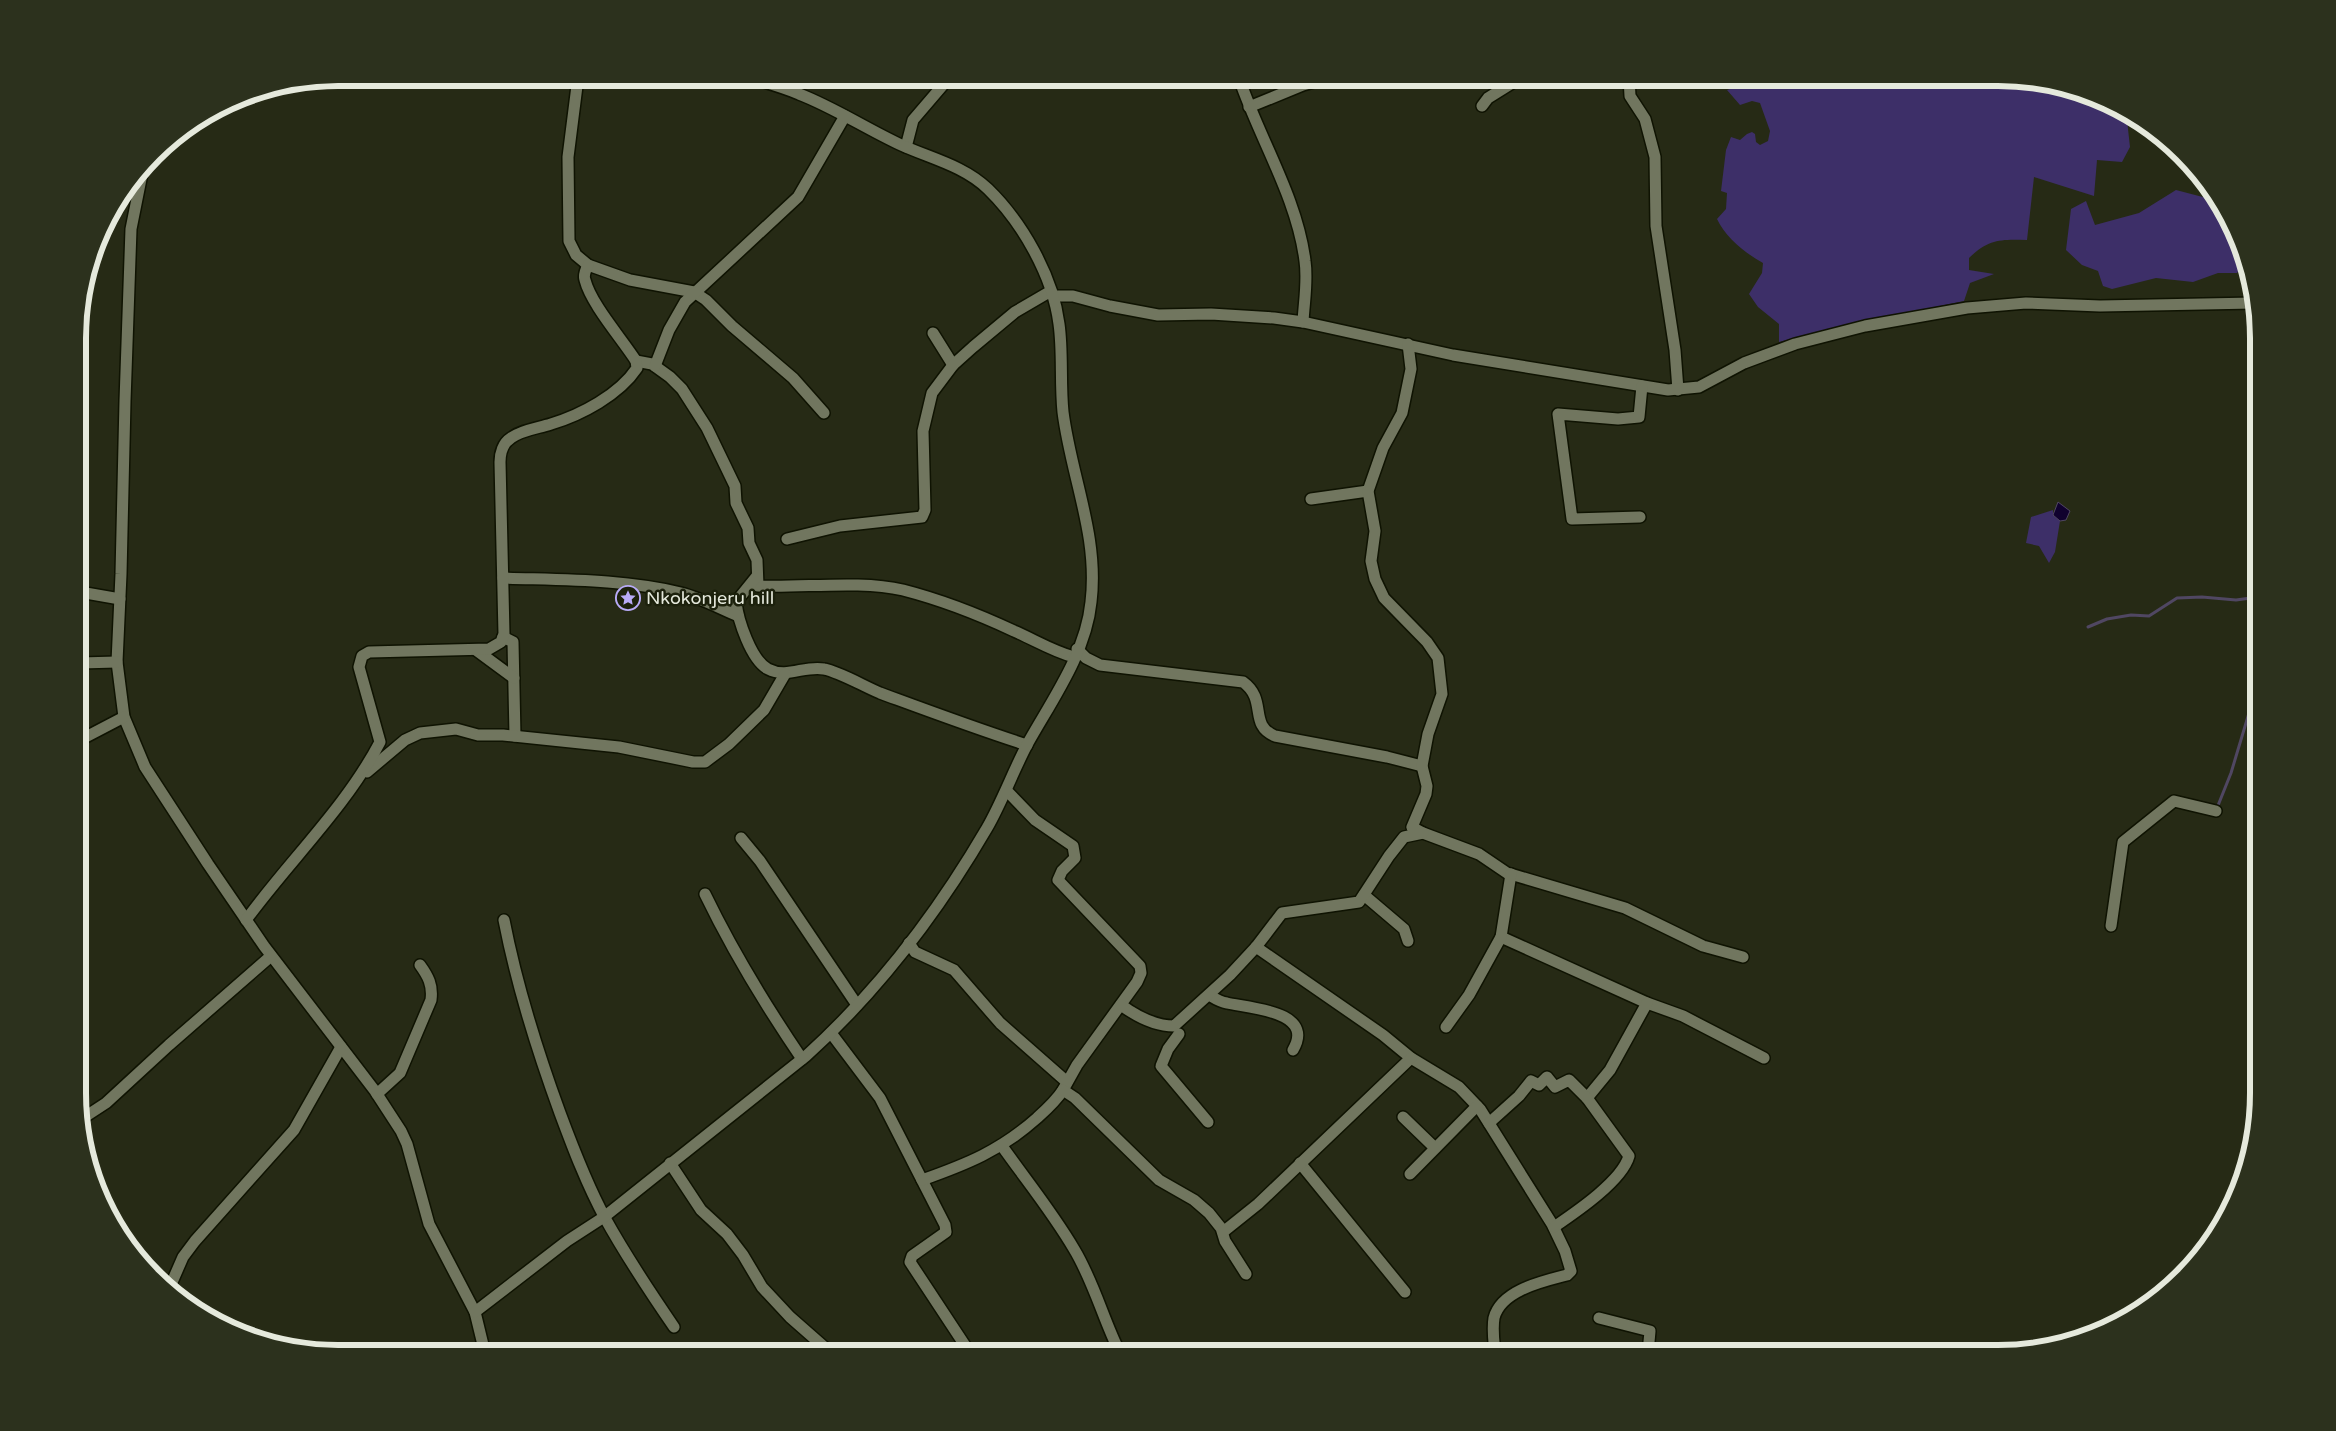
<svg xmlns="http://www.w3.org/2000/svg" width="2336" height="1431" font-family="'Varela Round',sans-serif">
	<rect width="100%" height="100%" fill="#262a15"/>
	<g fill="#3d2f68">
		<path d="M1745 78H1998L2066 86 2126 111 2130 147 2122 162 2097 160 2094 196 2034 177 2027 240C2001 239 1988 239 1969 258V270L1994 274 1970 283 1964 301 1825 330 1779 342V324L1758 307 1749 294 1762 273 1763 263C1745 253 1726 238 1717 219L1726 209 1727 193 1721 191 1726 150 1731 137 1740 140 1747 134 1752 132 1755 134 1756 142 1760 145 1768 141 1770 131 1760 103 1752 101 1740 105 1727 90 1746 84Z"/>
		<path d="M2176 190 2218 201 2245 255 2246 261 2237 273H2218L2193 282 2156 278 2112 289 2103 286 2098 271 2082 265 2066 250 2071 209 2086 201 2095 225 2139 213Z"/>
		<path d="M2053 510V515L2060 521 2055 552 2049 563 2039 546 2026 543 2031 517Z"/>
	</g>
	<path fill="#10012e" stroke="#504762" d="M2058 502 2070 511 2066 520 2060 521 2053 515Z"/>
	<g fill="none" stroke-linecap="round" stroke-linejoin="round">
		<g stroke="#504762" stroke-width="3">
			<path d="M2088 627 2107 619 2131 615 2149 616 2177 598 2202 597 2236 600 2258 597"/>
			<path d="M2217 808 2231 773 2258 683"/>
		</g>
		<defs>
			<g id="street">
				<path d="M578 78 568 157 569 241 576 255 588 265 630 280 694 292 706 300 732 326 793 378 824 413"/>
				<path d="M1239 78C1259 138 1297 197 1305 261 1308 281 1304 302 1303 322"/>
				<path d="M1629 78 1630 96 1645 119 1655 157 1656 226 1675 350 1678 390"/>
				<path d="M1482 106 1488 98 1520 78"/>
				<path d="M1249 107 1303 85 1328 78"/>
				<path d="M906 147 913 120 949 78"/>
				<path d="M142 174 131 229 125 401 121 574 117 662 124 717 145 767 208 864 264 946 375 1091 401 1131 407 1144 429 1224 475 1312 485 1353"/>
				<path d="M1053 296H1073L1110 306 1158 315 1211 314 1274 318 1303 322 1453 355 1668 390 1699 387 1744 363 1795 344 1865 326 1967 308 2026 303 2100 306 2254 303"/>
				<path d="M933 333 953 365"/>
				<path d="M636 361 652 364 670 377 682 389 707 428 735 486 736 503 748 528 749 543 757 560 758 586C803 588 860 580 903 590 938 599 982 616 1014 631 1035 640 1052 651 1074 657"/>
				<path d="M655 366 669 330 685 302 798 197 845 116"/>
				<path d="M1311 499 1368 491"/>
				<path d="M1640 517 1572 519 1558 414 1618 419 1639 417 1642 386"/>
				<path d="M787 539 840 526 922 517 925 510 923 431 932 393 953 365 973 347 1015 312 1051 291"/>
				<path d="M757 576 736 602C738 620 751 660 768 669 787 679 805 665 824 669 840 672 863 686 880 693 929 711 977 729 1027 745"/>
				<path d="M503 578C562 580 623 579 681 593 701 598 719 608 738 616"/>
				<path d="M80 592 120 599"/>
				<path d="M503 637 513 642 515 736"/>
				<path d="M1077 649 1086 658 1100 665 1243 682C1268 700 1248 725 1275 736L1387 757 1422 766"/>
				<path d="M476 650 514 678"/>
				<path d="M80 663 117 662"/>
				<path d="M2254 731 2258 732"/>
				<path d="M80 740 124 717"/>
				<path d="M367 772 405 740 420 733 456 729 478 735H503L619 747 693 762H705L729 744 764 710 785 674"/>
				<path d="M1007 791 1035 820 1073 846 1075 858 1062 871 1058 880 1140 966 1141 973 1137 982 1077 1065 1063 1090"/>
				<path d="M1423 833 1479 854 1507 873 1625 908 1703 946 1743 957"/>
				<path d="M741 838 760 861 857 1005"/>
				<path d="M705 894C733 952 766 1006 802 1059"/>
				<path d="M1364 895 1404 929 1408 941"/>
				<path d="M246 920C290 860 346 807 380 742L359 667 362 656 369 652 489 649 501 642 504 634 500 462C500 453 503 443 511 438 521 430 539 428 551 424 581 415 619 395 637 368L636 361C622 339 591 304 585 280 583 275 586 269 588 265"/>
				<path d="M504 920C517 987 537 1050 560 1113 573 1148 587 1185 605 1218 626 1256 650 1292 674 1327"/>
				<path d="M2111 926 2123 842 2174 801 2216 811"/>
				<path d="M1501 937 1647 1003 1683 1016 1764 1058"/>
				<path d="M909 943 915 952 954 970 1000 1023 1067 1082"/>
				<path d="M1256 947 1383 1035 1411 1058 1459 1087 1480 1109 1552 1224 1565 1251 1571 1271 1567 1275C1544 1281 1501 1290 1494 1318 1492 1330 1494 1342 1495 1353"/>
				<path d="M1209 995C1214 998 1220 1002 1227 1003 1249 1008 1316 1011 1293 1050"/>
				<path d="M1121 1005C1136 1016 1154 1026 1174 1026L1230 975 1256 947 1282 913 1359 902 1389 856 1404 837 1423 833 1412 827 1426 794 1427 786 1422 766 1428 734 1442 694 1438 658 1427 642 1384 598 1375 579 1371 561 1375 531 1368 491 1383 448 1402 413 1411 369 1408 344"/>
				<path d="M1446 1027 1469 995 1501 937 1511 874"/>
				<path d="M831 1033 880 1098 945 1225 946 1232 912 1256 910 1262 970 1353"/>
				<path d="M1179 1034 1168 1049 1161 1066 1208 1122"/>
				<path d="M377 1094 400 1073 431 1000C433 985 428 976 420 965"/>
				<path d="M1587 1098 1610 1070 1647 1003"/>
				<path d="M1403 1117 1435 1148"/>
				<path d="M80 1120 106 1103 169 1045 271 956"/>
				<path d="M1489 1123 1519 1096 1531 1081 1539 1085 1547 1077 1555 1087 1569 1080 1587 1098 1629 1156C1622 1181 1576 1212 1554 1227"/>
				<path d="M1002 1146C1026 1180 1053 1213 1074 1249 1094 1282 1103 1319 1120 1353"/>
				<path d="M670 1163 701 1210 727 1234 743 1255 762 1287 790 1317 831 1353"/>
				<path d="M1300 1163 1405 1292"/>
				<path d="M1410 1174 1477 1106"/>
				<path d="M922 1180C967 1164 1000 1151 1037 1118 1047 1109 1056 1101 1063 1090L1075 1098 1159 1180 1194 1200 1209 1213 1221 1228 1225 1241 1246 1274"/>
				<path d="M1223 1232 1258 1204 1411 1058"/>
				<path d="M169 1289 183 1257 195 1241 294 1130 341 1047"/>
				<path d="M475 1312 567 1241 604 1217 806 1056C878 991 938 912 987 828 1003 800 1013 771 1028 743 1052 700 1086 653 1091 602 1099 536 1071 476 1063 412 1060 383 1063 352 1059 324 1053 276 1022 222 988 189 963 165 929 158 899 144 865 128 833 107 799 94 783 87 767 83 751 78"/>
				<path d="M1599 1318 1650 1331 1648 1353"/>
			</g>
		</defs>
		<use href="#street" stroke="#0f1302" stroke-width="14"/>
		<use href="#street" stroke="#71765f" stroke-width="11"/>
	</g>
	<defs>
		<symbol id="sight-ring" viewBox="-11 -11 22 22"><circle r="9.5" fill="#1c210c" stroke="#b8abf7" stroke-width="1.5"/><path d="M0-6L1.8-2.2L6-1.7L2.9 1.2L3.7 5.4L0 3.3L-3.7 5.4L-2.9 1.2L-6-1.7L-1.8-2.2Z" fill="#b8abf7"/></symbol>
	</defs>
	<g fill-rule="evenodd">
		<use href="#sight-ring" x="614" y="584" width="28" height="28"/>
	</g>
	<g text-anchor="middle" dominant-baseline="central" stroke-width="5" stroke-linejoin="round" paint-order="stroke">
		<g font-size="18" fill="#e5e9dc" stroke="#1c210c" text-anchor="start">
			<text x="646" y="598">Nkokonjeru hill</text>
		</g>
	</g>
	<path d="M0 0H2336V1431H0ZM338 86H1998A252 252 0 0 1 2250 338V1093A252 252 0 0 1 1998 1345H338A252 252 0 0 1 86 1093V338A252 252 0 0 1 338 86Z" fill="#2c311d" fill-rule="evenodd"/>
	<path fill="none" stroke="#e5e9dc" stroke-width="6" d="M338 86H1998A252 252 0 0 1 2250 338V1093A252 252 0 0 1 1998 1345H338A252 252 0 0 1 86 1093V338A252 252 0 0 1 338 86Z"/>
</svg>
